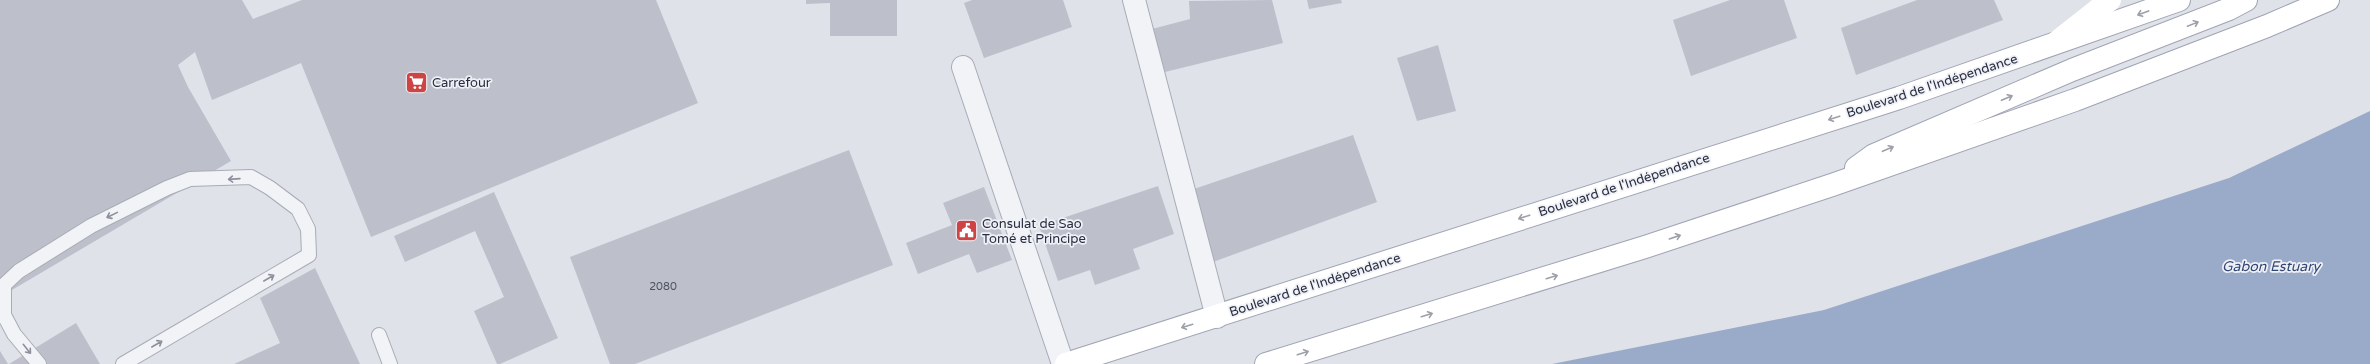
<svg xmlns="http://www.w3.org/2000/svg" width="2370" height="364" font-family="'Varela Round',sans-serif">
	<rect width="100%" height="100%" fill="#dfe2e9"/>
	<path fill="#9aaac9" d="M2370 111V364H1552L1824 310 2229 178Z"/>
	<g fill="#bdc0cb">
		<path d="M0 0H242L253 19 302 0H656L698 103 371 237 301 63 212 100 195 52 178 65 188 87 231 161 0 297Z"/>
		<path d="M806 0H897V36H830V3L806 4Z"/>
		<path d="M972 0H1063L1072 27 984 58 964 3Z"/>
		<path d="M1272 0 1283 43 1165 72 1152 29 1190 19 1189 1Z"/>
		<path d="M1307 0H1341L1342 3 1309 9Z"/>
		<path d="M1730 0H1784L1797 38 1691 76 1673 20Z"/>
		<path d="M1917 0H1994L2003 20 1856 75 1841 28Z"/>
		<path d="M1438 45 1456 111 1417 121 1397 58Z"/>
		<path d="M1353 135 1377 202 1213 262 1191 190Z"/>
		<path d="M849 150 893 265 635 364H610L570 257Z"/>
		<path d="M1158 186 1174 234 1133 249 1140 269 1095 285 1090 270 1058 281 1039 226Z"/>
		<path d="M984 187 1012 260 977 273 969 254 918 274 906 243 952 225 943 203Z"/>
		<path d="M494 192 558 338 500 364H497L474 311 504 297 475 231 405 262 394 236Z"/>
		<path d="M315 268 360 364H234L280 343 260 298Z"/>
		<path d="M76 323 100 364H9Z"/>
		<path d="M0 351 8 364H0Z"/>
	</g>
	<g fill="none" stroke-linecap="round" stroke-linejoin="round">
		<defs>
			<g id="lane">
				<path d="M379 335 390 364"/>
				<path d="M39 364 14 334 4 315V285L19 271 91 226 167 188 190 179 251 177 270 188 298 209 308 229 309 255 123 364"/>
			</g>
			<g id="street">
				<path d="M1134 0 1217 317"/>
				<path d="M963 67 1063 364"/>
			</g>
			<g id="primary">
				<path d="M1856 168 1874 155 2072 70 2229 9 2246 0"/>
				<path d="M1066 364 1899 98 2179 0"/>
				<path d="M1266 364 1645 247 1832 185 2075 100 2267 26 2328 0"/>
			</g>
		</defs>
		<use href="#lane" stroke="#a8acb6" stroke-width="16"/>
		<use href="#street" stroke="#a8acb6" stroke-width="24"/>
		<use href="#primary" stroke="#9fa4b4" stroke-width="24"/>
		<use href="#lane" stroke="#f2f3f7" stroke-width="14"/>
		<use href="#street" stroke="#f2f3f7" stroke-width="22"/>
		<path stroke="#fff" stroke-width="22" d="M2058 41 2110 0"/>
		<use href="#primary" stroke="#fff" stroke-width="22"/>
	</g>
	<defs><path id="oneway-shaft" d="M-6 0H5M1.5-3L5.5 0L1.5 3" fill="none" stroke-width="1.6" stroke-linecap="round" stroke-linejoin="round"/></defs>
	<g stroke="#9ea0a9">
		<use href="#oneway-shaft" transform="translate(2143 13) rotate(160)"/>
		<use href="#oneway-shaft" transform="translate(2193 24) rotate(-22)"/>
		<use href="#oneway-shaft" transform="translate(2007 98) rotate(-23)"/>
		<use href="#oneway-shaft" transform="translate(1834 118) rotate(162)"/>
		<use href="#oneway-shaft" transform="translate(1888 149) rotate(-23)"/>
		<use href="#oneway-shaft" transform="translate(1524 217) rotate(162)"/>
		<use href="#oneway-shaft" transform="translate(1675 237) rotate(-19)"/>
		<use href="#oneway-shaft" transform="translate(1552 277) rotate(-17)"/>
		<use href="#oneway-shaft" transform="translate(1427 315) rotate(-17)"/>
		<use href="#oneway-shaft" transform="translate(1187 326) rotate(163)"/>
		<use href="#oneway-shaft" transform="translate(1303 353) rotate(-17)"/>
	</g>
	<g stroke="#8d909c">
		<use href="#oneway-shaft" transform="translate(234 179) rotate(176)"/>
		<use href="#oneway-shaft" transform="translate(112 215) rotate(154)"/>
		<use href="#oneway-shaft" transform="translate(269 278) rotate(-30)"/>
		<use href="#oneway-shaft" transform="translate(157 344) rotate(-30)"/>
		<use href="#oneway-shaft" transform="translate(27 349) rotate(51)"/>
	</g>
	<defs>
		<symbol id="supermarket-square" viewBox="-11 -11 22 22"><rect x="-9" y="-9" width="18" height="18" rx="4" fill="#ce4444" stroke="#eff1f6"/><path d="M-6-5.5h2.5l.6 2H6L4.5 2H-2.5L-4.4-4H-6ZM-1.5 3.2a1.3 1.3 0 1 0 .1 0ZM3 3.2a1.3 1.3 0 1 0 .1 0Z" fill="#fff"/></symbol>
		<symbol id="civic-square" viewBox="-11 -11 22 22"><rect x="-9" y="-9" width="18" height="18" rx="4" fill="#ce4444" stroke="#eff1f6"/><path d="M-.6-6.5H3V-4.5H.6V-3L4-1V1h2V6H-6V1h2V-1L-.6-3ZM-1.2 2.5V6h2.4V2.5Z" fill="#fff"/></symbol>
	</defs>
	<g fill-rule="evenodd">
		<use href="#supermarket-square" x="404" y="70" width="25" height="25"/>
		<use href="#civic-square" x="954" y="218" width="25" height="25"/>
	</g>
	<g text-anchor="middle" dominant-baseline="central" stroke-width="3.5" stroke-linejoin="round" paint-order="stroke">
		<g font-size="11" fill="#4d5263">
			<text x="663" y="286">2080</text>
		</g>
		<g font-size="13" fill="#282d40" stroke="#eff1f6" text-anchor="start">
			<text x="432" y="83">Carrefour</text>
			<text x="982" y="224">Consulat de Sao<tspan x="982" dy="15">Tomé et Principe</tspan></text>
		</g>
		<g font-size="13" fill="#282d40" stroke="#eff1f6">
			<text transform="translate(1932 86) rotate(-18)">Boulevard de l'Indépendance</text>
			<text transform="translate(1624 185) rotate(-18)">Boulevard de l'Indépendance</text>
			<text transform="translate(1315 285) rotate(-18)">Boulevard de l'Indépendance</text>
		</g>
		<g font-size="14" font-style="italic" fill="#324674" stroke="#eff1f6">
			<text x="2271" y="266">Gabon Estuary</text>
		</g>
	</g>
</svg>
